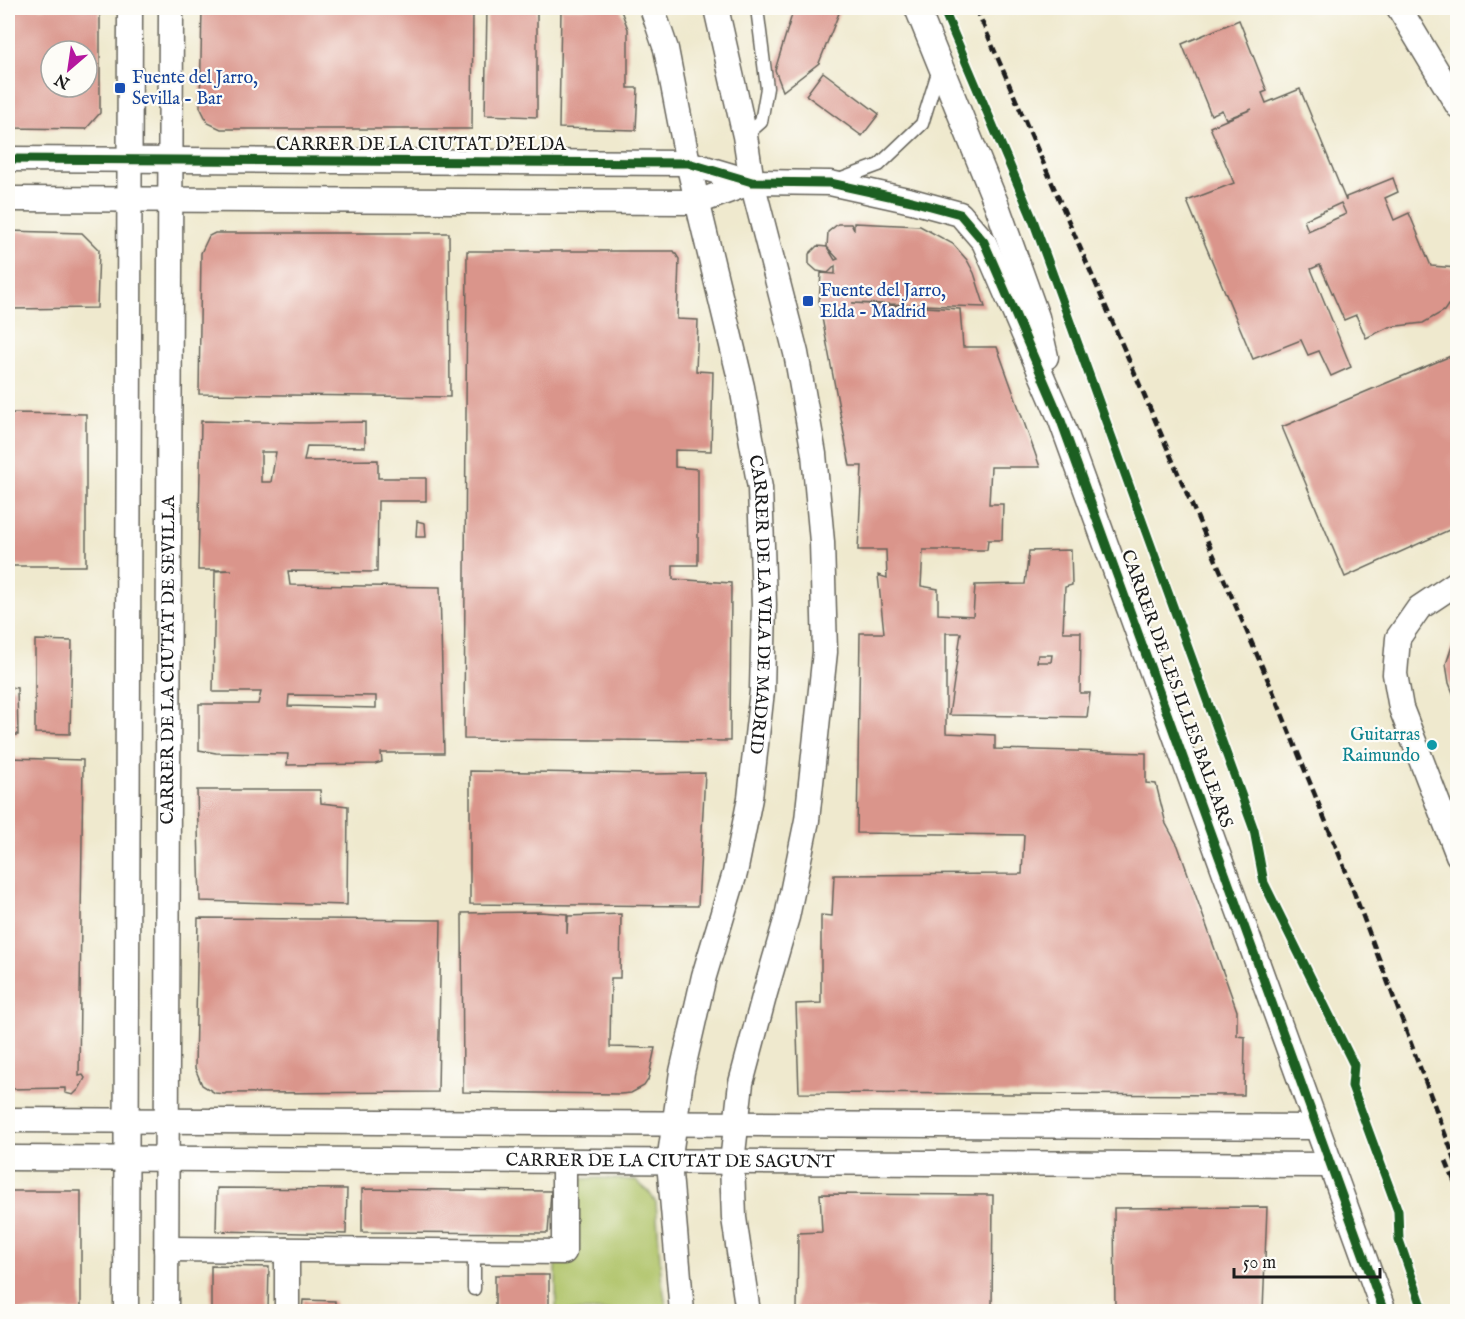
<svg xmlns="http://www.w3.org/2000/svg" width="1465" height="1319" font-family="'IM FELL English',serif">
	<rect width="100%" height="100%" fill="#fdfcf7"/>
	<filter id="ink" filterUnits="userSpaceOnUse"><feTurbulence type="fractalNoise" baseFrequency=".0167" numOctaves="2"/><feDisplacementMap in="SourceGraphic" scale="12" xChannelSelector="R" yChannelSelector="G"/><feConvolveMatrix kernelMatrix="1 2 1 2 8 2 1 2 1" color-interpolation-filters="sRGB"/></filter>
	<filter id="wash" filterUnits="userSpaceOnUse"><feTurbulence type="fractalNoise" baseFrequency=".008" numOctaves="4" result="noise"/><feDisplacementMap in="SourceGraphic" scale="24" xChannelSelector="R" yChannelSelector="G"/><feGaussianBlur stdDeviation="1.35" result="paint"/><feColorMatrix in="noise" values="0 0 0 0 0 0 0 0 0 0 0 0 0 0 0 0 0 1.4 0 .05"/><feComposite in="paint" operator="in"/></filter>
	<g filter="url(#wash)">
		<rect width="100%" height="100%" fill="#efe9ce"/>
		<path fill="#afc368" stroke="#667042" stroke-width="1.5" d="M602 1178 635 1180 648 1191 656 1202 661 1275 667 1311H556V1262L575 1246 576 1179Z"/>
		<g id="blocks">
			<g fill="#da958b" fill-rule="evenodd">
				<path d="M8 8H100V113L86 129 8 128ZM51 51H87V87H51Z"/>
				<path d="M202 8H473L472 129H221L208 123 200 107Z"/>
				<path d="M487 8H537V117L485 115Z"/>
				<path d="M561 8H620L628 29V88H638L636 130 559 128Z"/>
				<path d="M794 8H841L819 63 783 91 775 70Z"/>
				<path d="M1239 20 1267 91 1262 93 1266 103 1300 89 1346 201V197L1393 178 1398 192 1385 198 1394 220 1409 213 1431 266 1458 268V310L1448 305 1444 311 1423 323 1389 327 1366 338 1356 315 1344 320 1320 265 1311 269 1351 367 1331 376 1319 351 1308 355 1301 340 1253 359 1187 201 1234 183 1210 127 1252 109 1226 119 1222 110 1211 115 1182 44ZM1341 203 1346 214 1308 231 1304 220Z"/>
				<path d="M823 72 879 114 862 136 806 95Z"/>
				<path d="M854 223 920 226 953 244 967 260 974 273 985 307 852 303 960 309 963 347H997L1040 467H991L989 504H1003L1002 540H988L987 550H923L921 586 938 589V614L973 616 975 585 1025 584 1029 551 1071 550 1072 585 1065 587 1063 632H1081L1080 693H1090L1087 717 949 715 961 633H946V733L995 735V749L1146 753V783L1156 784 1166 824 1178 846 1237 1011V1036L1245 1037 1244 1095 799 1093 796 1004 821 1003V915L832 916 834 875 1022 874 1024 835 857 833 860 633H884L878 575 887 578 886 550H858L862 466H850L819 302 821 273 835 274V266L828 273 817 271 809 264V254L817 246 827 247 835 260 838 259 827 247 828 232 838 224H851L854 230ZM1038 655H1052L1051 662H1037Z"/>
				<path d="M8 231 82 233 99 250 97 308 8 309Z"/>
				<path d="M215 233H449L450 397 199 394 201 253 209 236Z"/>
				<path d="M467 251H674L679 259 677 319 698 320 696 371 713 372 711 451 675 450V467L698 469V565H673V579L731 583 730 741 464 739Z"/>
				<path d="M1458 353V526L1345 577 1282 427Z"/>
				<path d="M8 413 86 414V566H8Z"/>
				<path d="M201 421 308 423 365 422V447L307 446 304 461 378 460V478H426V501H378L377 572 288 571 290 585 440 587 444 753H381L382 762 375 764 287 765 288 754 216 753 199 750V704H258L261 692H213L215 571 232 570H198ZM261 452H276L271 482H261ZM289 695 376 696V708L288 706Z"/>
				<path d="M417 521 425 523 426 537H416Z"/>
				<path d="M35 640 72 641 70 734 35 733Z"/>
				<path d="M1458 641V703H1457L1449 683 1446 664 1452 646Z"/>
				<path d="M8 687 17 688 18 735H8Z"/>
				<path d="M8 758 83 760 79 1076 83 1075 85 1078 79 1089 73 1095 65 1093V1088L8 1089Z"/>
				<path d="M470 771 655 774 705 773 698 906 470 904Z"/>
				<path d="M197 790H320L321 803 348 806 347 905 200 901Z"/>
				<path d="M539 912 567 914V934L568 916 621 914 620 978H611L610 1047 655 1048 648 1080 644 1086 631 1093 620 1094 463 1092 462 913Z"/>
				<path d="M198 918 441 920 438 1092 226 1093 225 1094 215 1093 202 1085 195 1068Z"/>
				<path d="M217 1188 347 1189 346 1234 216 1231Z"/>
				<path d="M362 1189 551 1191 548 1233 362 1232Z"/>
				<rect x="8" y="1191" width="73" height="120"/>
				<path d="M820 1194 993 1195 992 1311H797L798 1233 822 1232Z"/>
				<path d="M1267 1207 1263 1311H1115L1114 1208Z"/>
				<path d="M211 1266 269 1267 268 1311H211Z"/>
				<rect x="495" y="1275" width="54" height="36"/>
				<path d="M303 1300 335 1301V1311H302Z"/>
			</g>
		</g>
	</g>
	<g filter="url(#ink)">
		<use href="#blocks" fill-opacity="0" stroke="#66645a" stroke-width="1.5"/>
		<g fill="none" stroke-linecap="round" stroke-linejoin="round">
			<defs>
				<g id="lane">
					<path d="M745 136 761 122 767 88 757 8"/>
					<path d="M836 181 879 165 922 124 939 69"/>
					<path d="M474 1289V1251"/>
				</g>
				<g id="street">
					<path id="s1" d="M652 8 666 49 688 163 742 387 760 488 764 604 762 691 750 798 735 873 704 976 682 1072 669 1162 682 1312"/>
					<path d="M716 8 745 136 752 182 796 353 814 454 822 542 825 652 807 820 787 917 765 993 741 1083 732 1162 734 1218 748 1312"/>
					<path d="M917 8 996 203 1037 317 1046 357"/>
					<path d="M1399 8 1458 106"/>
					<path d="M8 159 688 163 752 182 830 183 912 201 960 214 984 242 1060 418 1384 1312"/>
					<path d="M8 199 698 202 752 182"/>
					<path d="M1458 582 1419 608 1398 638 1395 674 1401 708 1458 855"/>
					<path d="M8 1120 1317 1127"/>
					<path id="s2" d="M8 1158 1331 1165"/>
					<path d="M166 1249 564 1252V1161"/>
					<path d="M126 1312 130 8"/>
					<path id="s3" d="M166 1312 171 8"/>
					<path d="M287 1312V1250"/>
				</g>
			</defs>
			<use href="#lane" stroke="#66645a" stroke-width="15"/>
			<use href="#street" stroke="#66645a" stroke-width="27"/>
			<use href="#lane" stroke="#fff" stroke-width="12"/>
			<use href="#street" stroke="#fff" stroke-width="24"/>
			<g stroke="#1c1c1c" stroke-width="4.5" stroke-dasharray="9 4.5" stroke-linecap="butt">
				<path d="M976 8 1274 694 1347 874 1458 1168"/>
				<path d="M1446 1161 1458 1190"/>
			</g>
			<defs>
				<g id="cycleway">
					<path d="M943 8 1033 220 1254 830 1264 883 1354 1065 1352 1086 1398 1211 1399 1240 1424 1312"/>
					<path d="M8 159 688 163 752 182 830 183 912 201 960 214 984 242 1060 418 1384 1312"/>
				</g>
			</defs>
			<use href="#cycleway" stroke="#fdfcf7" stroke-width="13"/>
			<use href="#cycleway" stroke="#1b5e20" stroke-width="9"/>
		</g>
	</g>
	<g fill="#1a4fb4" stroke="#fdfcf7" stroke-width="2">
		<rect x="114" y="82" width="12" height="12" rx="3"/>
		<rect x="802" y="295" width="12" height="12" rx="3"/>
	</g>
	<circle fill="#0f9aa8" stroke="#fdfcf7" stroke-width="2" cx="1432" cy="745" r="6"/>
	<g text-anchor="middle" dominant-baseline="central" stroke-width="4.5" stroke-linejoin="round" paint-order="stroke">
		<g font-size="18" fill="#164399" stroke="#fdfcf7" text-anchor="start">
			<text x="132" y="78">Fuente del Jarro,<tspan x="132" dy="21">Sevilla - Bar</tspan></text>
			<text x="820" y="291">Fuente del Jarro,<tspan x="820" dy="21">Elda - Madrid</tspan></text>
		</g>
		<g font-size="18" fill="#1c1c1c" stroke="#fdfcf7">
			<text x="421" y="145">CARRER DE LA CIUTAT D'ELDA</text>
			<text stroke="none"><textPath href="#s1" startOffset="609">CARRER DE LA VILA DE MADRID</textPath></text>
			<text stroke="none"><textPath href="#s3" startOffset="652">CARRER DE LA CIUTAT DE SEVILLA</textPath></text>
			<text transform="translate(1176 689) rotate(70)">CARRER DE LES ILLES BALEARS</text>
			<text stroke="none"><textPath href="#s2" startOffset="662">CARRER DE LA CIUTAT DE SAGUNT</textPath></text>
		</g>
		<g font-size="18" fill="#0d838f" stroke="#fdfcf7" text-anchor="end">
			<text x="1420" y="735">Guitarras<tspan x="1420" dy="21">Raimundo</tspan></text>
		</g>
	</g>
	<rect width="1465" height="1319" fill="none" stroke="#fdfcf7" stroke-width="30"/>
	<g transform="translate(69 69) rotate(209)"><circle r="28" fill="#fdfcf7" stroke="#a3a29f" stroke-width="1.5"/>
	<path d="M0-4.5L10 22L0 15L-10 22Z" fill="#b5179e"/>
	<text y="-9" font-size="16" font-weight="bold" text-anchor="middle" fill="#1c1c1c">N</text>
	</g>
	<path d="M1234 1268v9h146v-9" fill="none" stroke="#1c1c1c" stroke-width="3"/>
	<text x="1243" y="1268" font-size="18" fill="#1c1c1c" stroke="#fdfcf7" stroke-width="4.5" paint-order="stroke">50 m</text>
</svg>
